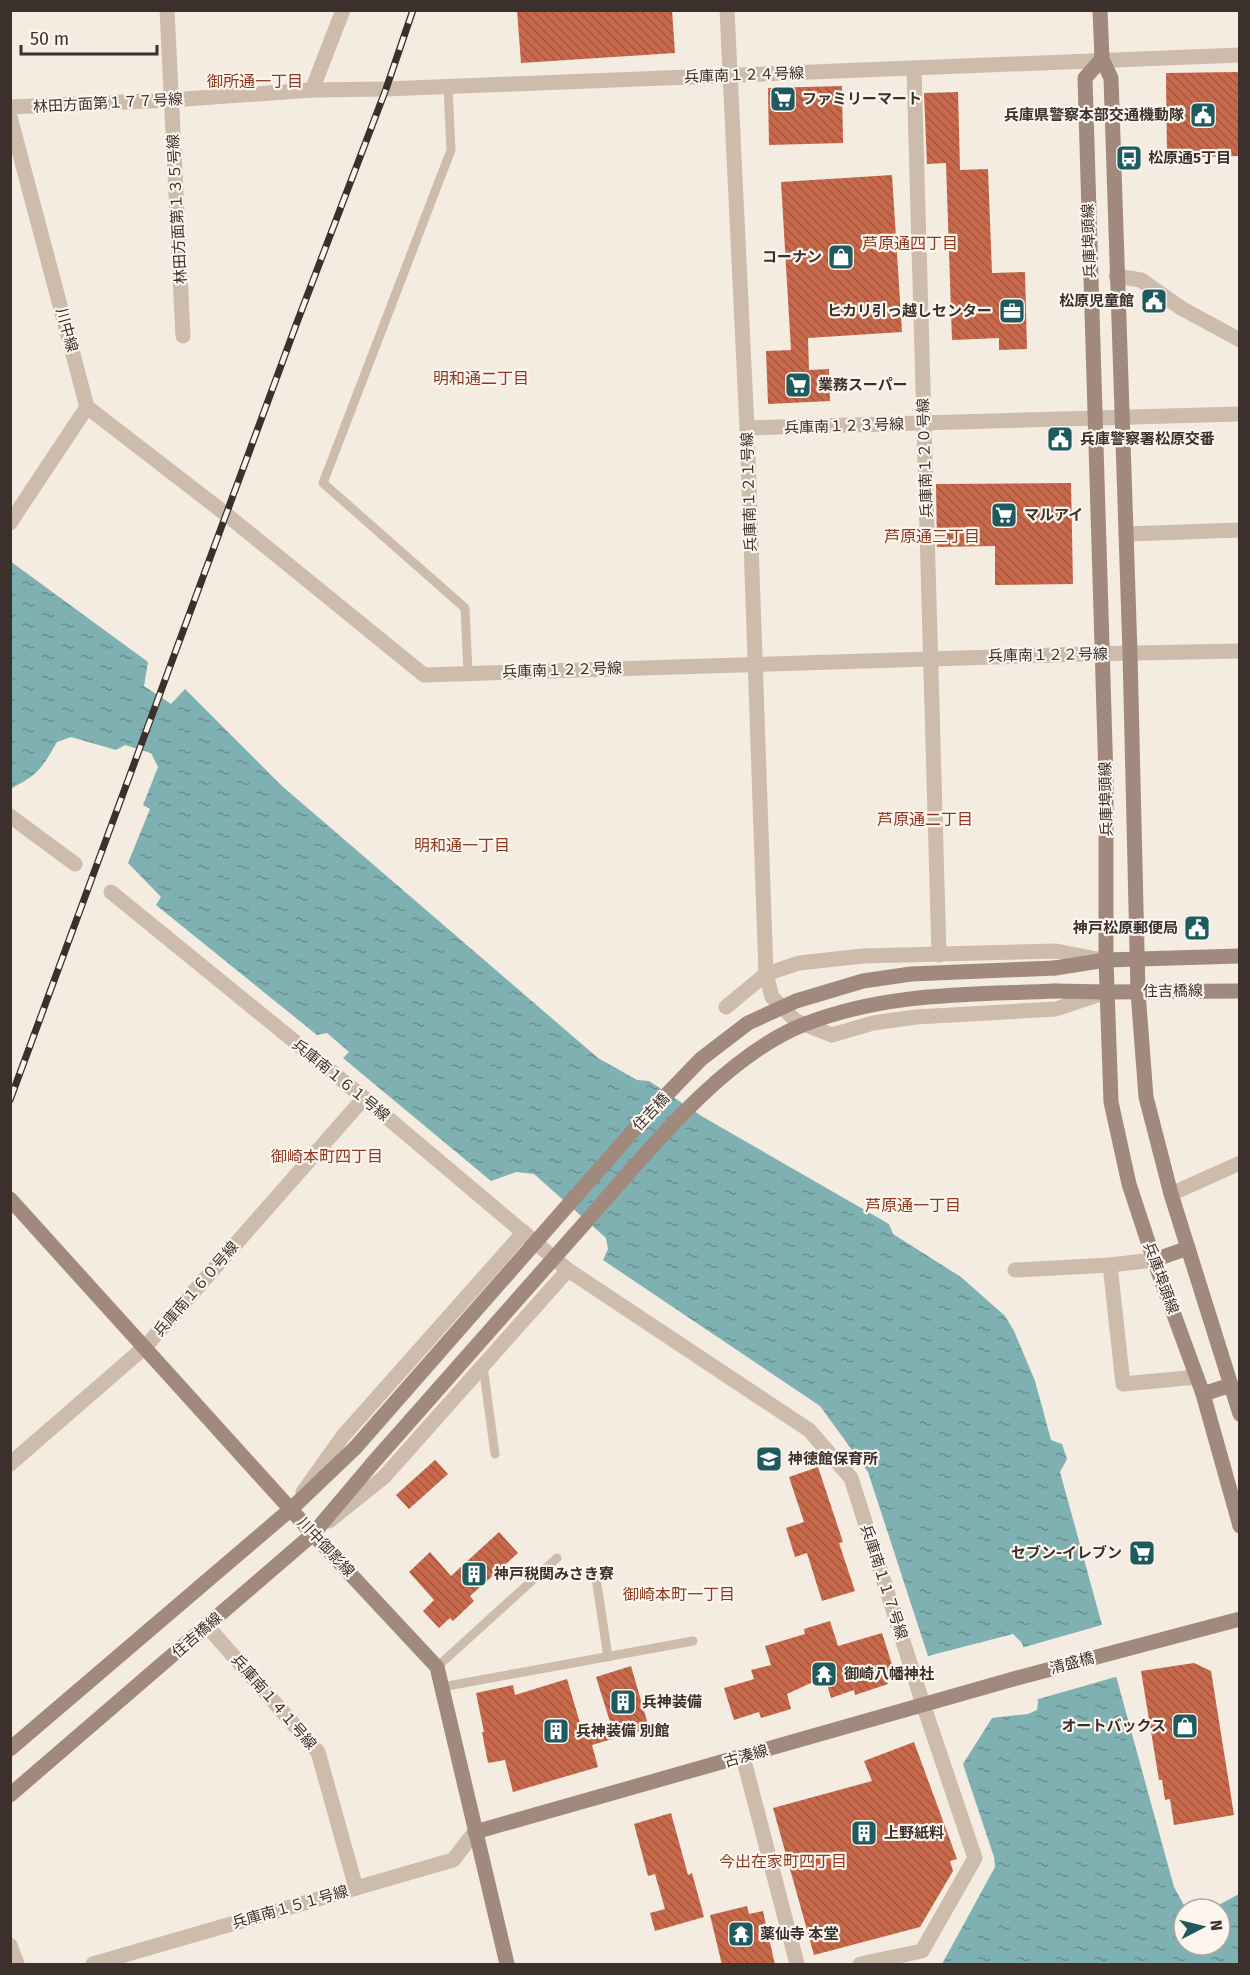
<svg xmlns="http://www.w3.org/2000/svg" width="1250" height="1975" font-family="'Fira Sans','Noto Sans JP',sans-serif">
	<defs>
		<pattern id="water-ripples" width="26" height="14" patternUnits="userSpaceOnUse" patternTransform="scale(1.5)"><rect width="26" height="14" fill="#7fb0b2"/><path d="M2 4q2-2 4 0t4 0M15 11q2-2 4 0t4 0" fill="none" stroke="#699091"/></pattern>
		<pattern id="building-back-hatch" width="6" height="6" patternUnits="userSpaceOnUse" patternTransform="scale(1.5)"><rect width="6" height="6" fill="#c8694b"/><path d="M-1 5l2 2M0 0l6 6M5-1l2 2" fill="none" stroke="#a4573f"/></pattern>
	</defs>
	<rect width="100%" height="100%" fill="#f4ebe1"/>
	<path fill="url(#water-ripples)" d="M10 561 148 662 144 686 171 704 185 689 282 786 598 1058 637 1080 649 1081 703 1117 889 1224 893 1234 961 1277 1005 1316 1014 1331 1035 1381 1051 1440 1062 1444 1067 1459 1060 1472 1174 1887 1186 1909H1184V1945H1220V1909H1211L1239 1894V1964H942L995 1867 994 1857 963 1764 992 1718 1028 1714 1037 1710 1038 1701 1022 1643 1013 1634 928 1656 868 1472 820 1406 603 1260 608 1249 606 1238 534 1174 516 1172 491 1181 343 1058 349 1052 327 1033 317 1035 156 905 161 897 128 863 150 809 143 805 158 767 151 753 125 745 116 750 71 737 57 742C42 768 39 774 12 788L11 787Z"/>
	<path fill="#f4ebe1" d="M1105 1624 1119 1676 1035 1700 1021 1648Z"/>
	<g fill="url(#building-back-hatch)">
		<path d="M517 10H672L675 53 521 63Z"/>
		<path d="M1239 72V156L1167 158 1166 73Z"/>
		<path d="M842 86 843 143 769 145 768 88Z"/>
		<path d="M958 92 960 170 988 169 992 273 1025 272 1027 349 999 350V338L952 340 946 163 927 164 924 93Z"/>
		<path d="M892 175 902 332 808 338 809 370 829 369 830 401 768 404 766 351 791 350 781 182Z"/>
		<path d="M1071 483 1073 584 995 585V546L937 547 936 484Z"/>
		<path d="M435 1460 448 1474 409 1509 396 1495Z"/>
		<path d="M818 1467 843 1542 839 1543 855 1591 822 1601 807 1553 795 1557 786 1528 804 1522 789 1477Z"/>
		<path d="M499 1532 518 1553 470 1596 474 1601 453 1621 450 1618 439 1628 423 1611 434 1600 409 1572 430 1552 451 1576Z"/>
		<path d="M830 1621 838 1646 882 1633 895 1674 886 1677 888 1684 855 1695 854 1690 831 1698 826 1681 816 1685 815 1681 787 1694 791 1709 761 1718 759 1712 734 1720 724 1688 754 1679 751 1670 771 1665 765 1646 805 1634 804 1629Z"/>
		<path d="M1194 1663 1211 1671 1234 1815 1174 1825 1170 1799 1165 1800 1162 1780H1159L1141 1671Z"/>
		<path d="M631 1666 649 1728 592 1745 598 1767 513 1792 505 1760 488 1763 482 1732H484L476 1693 513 1685 515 1695 567 1679 583 1733 611 1725 596 1677Z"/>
		<path d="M914 1742 957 1859 950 1861 953 1871 920 1927 814 1955 773 1808 872 1781 864 1761Z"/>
		<path d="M671 1813 688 1875 692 1873 704 1917 655 1931 650 1913 665 1909 655 1874 648 1876 634 1824Z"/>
		<path d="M747 1906 749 1914 763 1911 775 1965H722L710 1915Z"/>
	</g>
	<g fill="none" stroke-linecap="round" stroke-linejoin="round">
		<g stroke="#cdbbac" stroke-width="9">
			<path d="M448 87 451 150 323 483 465 608 468 673"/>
			<path d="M483 1366 495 1454"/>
			<path d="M596 1578 608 1657"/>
			<path d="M437 1667 557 1558"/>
			<path d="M442 1687 693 1641"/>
		</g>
		<g stroke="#cdbbac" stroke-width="15">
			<path d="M167 10 183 336"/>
			<path d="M727 10 747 428 766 974 772 997 796 1021 832 1035 873 1023 916 1017 1056 1009 1104 993"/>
			<path d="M914 69 939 955"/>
			<path d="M312 90 343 10"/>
			<path d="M10 107 171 100 312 90 386 89 1240 55"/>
			<path d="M10 117 87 407 10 523"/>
			<path d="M1116 276 1141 280 1181 308 1240 340"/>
			<path d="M87 407 227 515 424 675 1086 654 1240 651"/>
			<path d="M747 428 1240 414"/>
			<path d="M1126 534 1240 530"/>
			<path d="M10 816 75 864"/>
			<path d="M111 892 364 1098 568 1270 809 1430 851 1478 923 1704 975 1858 922 1951 860 1964"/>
			<path d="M726 1007 766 974 799 963 863 956 1056 951 1103 960"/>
			<path d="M1171 1194 1240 1163"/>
			<path d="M1110 1265 1123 1384 1197 1377"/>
			<path d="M1015 1270 1110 1265 1154 1260"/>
			<path d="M10 1464 146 1346 364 1098"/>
			<path d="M303 1492 343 1436 524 1232"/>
			<path d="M329 1521 384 1477 568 1270"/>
			<path d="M207 1626 318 1752 356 1888"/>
			<path d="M743 1757 797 1964"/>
			<path d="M10 1945 17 1964"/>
			<path d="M93 1964 453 1860 475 1832"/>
		</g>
		<g stroke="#a18a7d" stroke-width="15">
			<path d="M1100 10 1102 59 1111 78 1130 653 1138 992 1146 1097 1171 1194 1240 1414"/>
			<path d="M1102 59 1085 78 1106 779V960L1111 1102 1129 1184 1154 1260 1203 1394 1240 1526"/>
			<path d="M1055 968 1106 960 1240 956"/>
			<path d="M1055 991 1106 992 1240 991"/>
			<path d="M10 1199 313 1534 437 1667 507 1964"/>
			<path d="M1154 1260 1188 1248"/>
			<path d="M1203 1394 1231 1385"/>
			<path d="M10 1749 291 1509 355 1448"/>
			<path d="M10 1795 313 1534 372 1464"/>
			<path d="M475 1832 1017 1678 1240 1619"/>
		</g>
		<defs>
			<path id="rail" d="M10 1100 296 325 386 89 413 10"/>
		</defs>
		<use href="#rail" stroke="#3b302b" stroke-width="7"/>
		<use href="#rail" stroke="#fbf5ee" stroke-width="4.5" stroke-dasharray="14" stroke-linecap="butt"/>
		<g stroke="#a18a7d" stroke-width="15">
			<path d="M355 1448 647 1115 701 1059 748 1023 796 1001 863 981 911 974 1055 968"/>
			<path d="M372 1464C440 1387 508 1310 576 1233 638 1164 718 1058 805 1024 888 992 968 995 1055 991"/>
		</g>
	</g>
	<defs>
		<symbol id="supermarket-square" viewBox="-11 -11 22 22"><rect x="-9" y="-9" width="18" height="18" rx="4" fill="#1f5a5e" stroke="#fbf5ee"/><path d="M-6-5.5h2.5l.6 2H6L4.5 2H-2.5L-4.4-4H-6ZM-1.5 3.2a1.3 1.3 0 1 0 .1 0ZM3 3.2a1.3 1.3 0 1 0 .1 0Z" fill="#fff"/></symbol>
		<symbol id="civic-square" viewBox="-11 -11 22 22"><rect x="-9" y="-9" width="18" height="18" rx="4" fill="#1f5a5e" stroke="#fbf5ee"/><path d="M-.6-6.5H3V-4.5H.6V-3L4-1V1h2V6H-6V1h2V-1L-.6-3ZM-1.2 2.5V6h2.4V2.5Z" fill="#fff"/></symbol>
		<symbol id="bus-square" viewBox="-11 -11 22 22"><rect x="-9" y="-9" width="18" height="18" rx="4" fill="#1f5a5e" stroke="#fbf5ee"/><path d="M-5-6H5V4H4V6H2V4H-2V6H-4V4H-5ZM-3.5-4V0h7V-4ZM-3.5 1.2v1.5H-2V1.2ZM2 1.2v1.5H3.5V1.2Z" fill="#fff"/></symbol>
		<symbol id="shop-square" viewBox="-11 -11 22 22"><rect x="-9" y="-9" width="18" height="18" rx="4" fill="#1f5a5e" stroke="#fbf5ee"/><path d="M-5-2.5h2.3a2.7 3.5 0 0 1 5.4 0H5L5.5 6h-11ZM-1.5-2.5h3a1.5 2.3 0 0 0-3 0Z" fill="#fff"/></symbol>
		<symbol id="office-square" viewBox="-11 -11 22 22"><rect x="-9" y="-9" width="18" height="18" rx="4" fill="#1f5a5e" stroke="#fbf5ee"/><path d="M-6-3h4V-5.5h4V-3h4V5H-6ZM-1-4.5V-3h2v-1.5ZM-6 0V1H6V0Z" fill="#fff"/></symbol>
		<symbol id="school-square" viewBox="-11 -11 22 22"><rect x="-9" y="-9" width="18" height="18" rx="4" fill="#1f5a5e" stroke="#fbf5ee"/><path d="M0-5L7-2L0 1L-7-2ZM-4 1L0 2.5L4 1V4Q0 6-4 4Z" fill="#fff"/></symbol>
		<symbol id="building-square" viewBox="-11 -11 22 22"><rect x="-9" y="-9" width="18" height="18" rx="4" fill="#1f5a5e" stroke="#fbf5ee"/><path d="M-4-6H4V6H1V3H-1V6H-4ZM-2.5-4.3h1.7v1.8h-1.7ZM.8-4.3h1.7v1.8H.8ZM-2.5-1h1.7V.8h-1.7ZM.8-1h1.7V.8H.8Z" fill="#fff"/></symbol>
		<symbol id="temple-square" viewBox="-11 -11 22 22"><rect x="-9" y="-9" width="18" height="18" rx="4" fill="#1f5a5e" stroke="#fbf5ee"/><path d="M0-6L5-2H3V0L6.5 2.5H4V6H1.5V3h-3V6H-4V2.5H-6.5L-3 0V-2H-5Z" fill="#fff"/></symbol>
	</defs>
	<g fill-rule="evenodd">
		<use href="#supermarket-square" x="768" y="84" width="30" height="30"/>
		<use href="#civic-square" x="1188" y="100" width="30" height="30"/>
		<use href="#bus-square" x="1114" y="143" width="30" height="30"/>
		<use href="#shop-square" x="826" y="242" width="30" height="30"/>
		<use href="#civic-square" x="1139" y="286" width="30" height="30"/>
		<use href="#office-square" x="997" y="296" width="30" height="30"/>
		<use href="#supermarket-square" x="783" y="370" width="30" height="30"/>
		<use href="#civic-square" x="1045" y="424" width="30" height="30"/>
		<use href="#supermarket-square" x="989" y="500" width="30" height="30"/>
		<use href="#civic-square" x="1182" y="913" width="30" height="30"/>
		<use href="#school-square" x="754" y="1444" width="30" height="30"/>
		<use href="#supermarket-square" x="1127" y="1538" width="30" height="30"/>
		<use href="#building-square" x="459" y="1559" width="30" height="30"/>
		<use href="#temple-square" x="809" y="1659" width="30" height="30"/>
		<use href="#building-square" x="608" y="1687" width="30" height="30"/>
		<use href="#shop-square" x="1170" y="1711" width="30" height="30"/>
		<use href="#building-square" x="541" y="1716" width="30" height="30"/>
		<use href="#building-square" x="849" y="1818" width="30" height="30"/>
		<use href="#temple-square" x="726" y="1919" width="30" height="30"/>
	</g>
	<g text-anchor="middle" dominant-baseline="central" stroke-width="4.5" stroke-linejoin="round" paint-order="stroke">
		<g font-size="15" fill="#3b302b" stroke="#fbf5ee">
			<text transform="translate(744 75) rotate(-2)">兵庫南１２４号線</text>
			<text transform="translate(108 103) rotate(-3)">林田方面第１７７号線</text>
			<text transform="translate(177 209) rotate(-93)">林田方面第１３５号線</text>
			<text transform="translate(1089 241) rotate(-92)">兵庫埠頭線</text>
			<text transform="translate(67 330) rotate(75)">川中線</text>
			<text transform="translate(844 426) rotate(-2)">兵庫南１２３号線</text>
			<text transform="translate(925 458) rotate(-92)">兵庫南１２０号線</text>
			<text transform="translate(749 492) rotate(-92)">兵庫南１２１号線</text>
			<text transform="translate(1048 655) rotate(-1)">兵庫南１２２号線</text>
			<text transform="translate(562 670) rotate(-2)">兵庫南１２２号線</text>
			<text transform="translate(1106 799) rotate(-91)">兵庫埠頭線</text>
			<text transform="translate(1173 991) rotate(-1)">住吉橋線</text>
			<text transform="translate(341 1080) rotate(39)">兵庫南１６１号線</text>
			<text transform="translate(651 1112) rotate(-47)">住吉橋</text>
			<text transform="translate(1161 1278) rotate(70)">兵庫埠頭線</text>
			<text transform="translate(196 1289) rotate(-49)">兵庫南１６０号線</text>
			<text transform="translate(326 1547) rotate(47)">川中御影線</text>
			<text transform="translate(884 1582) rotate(72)">兵庫南１１７号線</text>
			<text transform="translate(197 1635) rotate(-41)">住吉橋線</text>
			<text transform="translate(1072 1663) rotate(-15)">清盛橋</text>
			<text transform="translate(274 1702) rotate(49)">兵庫南１４１号線</text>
			<text transform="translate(746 1756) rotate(-16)">古湊線</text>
			<text transform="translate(290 1907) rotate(-16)">兵庫南１５１号線</text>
		</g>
		<g font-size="15" font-weight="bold" fill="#3b302b" stroke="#fbf5ee" text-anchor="start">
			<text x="802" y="99">ファミリーマート</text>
			<text x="1184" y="115" text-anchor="end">兵庫県警察本部交通機動隊</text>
			<text x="1148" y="158">松原通5丁目</text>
			<text x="822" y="257" text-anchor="end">コーナン</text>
			<text x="1134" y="301" text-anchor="end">松原児童館</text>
			<text x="992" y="311" text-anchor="end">ヒカリ引っ越しセンター</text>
			<text x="818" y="385">業務スーパー</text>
			<text x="1080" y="439">兵庫警察署松原交番</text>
			<text x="1024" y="515">マルアイ</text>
			<text x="1178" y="928" text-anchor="end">神戸松原郵便局</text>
			<text x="788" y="1459">神徳館保育所</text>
			<text x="1122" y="1553" text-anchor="end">セブン-イレブン</text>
			<text x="494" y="1574">神戸税関みさき寮</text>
			<text x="844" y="1674">御崎八幡神社</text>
			<text x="642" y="1702">兵神装備</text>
			<text x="1166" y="1726" text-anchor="end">オートバックス</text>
			<text x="576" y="1731">兵神装備 別館</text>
			<text x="884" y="1833">上野紙料</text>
			<text x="760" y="1934">薬仙寺 本堂</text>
		</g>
		<g font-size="16" fill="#8c3b22" stroke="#fbf5ee">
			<text x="255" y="81">御所通一丁目</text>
			<text x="910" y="243">芦原通四丁目</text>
			<text x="481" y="378">明和通二丁目</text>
			<text x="932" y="536">芦原通三丁目</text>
			<text x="925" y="819">芦原通二丁目</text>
			<text x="462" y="845">明和通一丁目</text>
			<text x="327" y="1156">御崎本町四丁目</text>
			<text x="913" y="1205">芦原通一丁目</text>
			<text x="679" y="1594">御崎本町一丁目</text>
			<text x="783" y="1861">今出在家町四丁目</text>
		</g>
	</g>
	<rect width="1250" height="1975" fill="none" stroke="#3b302b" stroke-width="24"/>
	<g transform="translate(1202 1927) rotate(83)"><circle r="28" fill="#fbf5ee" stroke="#aea6a0" stroke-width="1.5"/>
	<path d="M0-4.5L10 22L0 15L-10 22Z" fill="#1f5a5e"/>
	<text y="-9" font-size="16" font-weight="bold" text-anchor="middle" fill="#3b302b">N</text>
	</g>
	<path d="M21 45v9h136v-9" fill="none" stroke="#3b302b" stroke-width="3"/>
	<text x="30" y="45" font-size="18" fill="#3b302b" stroke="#fbf5ee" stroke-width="4.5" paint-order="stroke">50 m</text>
</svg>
